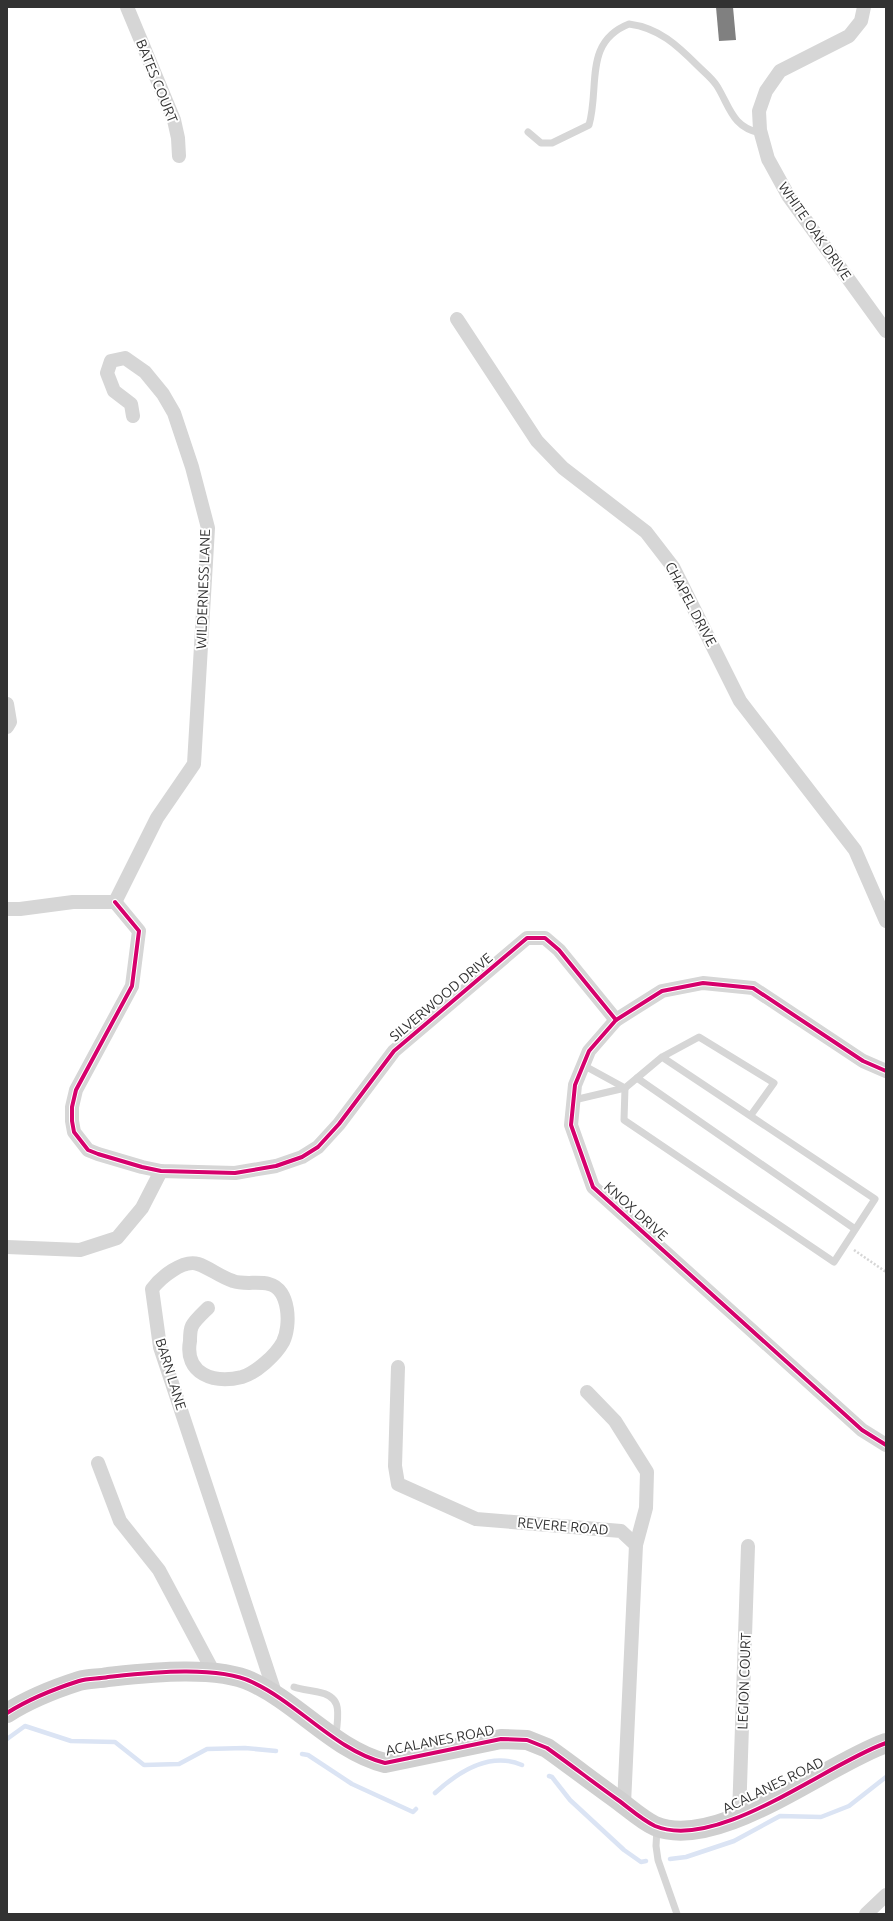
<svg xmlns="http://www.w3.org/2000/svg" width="893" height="1921" font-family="Ubuntu,sans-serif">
	<rect width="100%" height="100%" fill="#fff"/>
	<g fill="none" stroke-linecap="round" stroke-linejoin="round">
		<g stroke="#dbe4f4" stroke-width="4.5">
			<path d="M7 1739 25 1726 71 1741 115 1742 144 1765 179 1764 207 1749 245 1748 276 1751"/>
			<path d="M302 1754 308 1755 352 1784 413 1812 416 1809"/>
			<path d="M549 1776 552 1777 570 1800 624 1850 641 1862 646 1861"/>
			<path d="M435 1793C459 1771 490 1751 522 1765"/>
			<path d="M670 1859 686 1857 734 1841 780 1816 821 1817 849 1806 886 1777"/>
		</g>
	</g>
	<path fill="#808080" d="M716 7H733L736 40 719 41Z"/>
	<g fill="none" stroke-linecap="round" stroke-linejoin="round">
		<path stroke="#d6d6d6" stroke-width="2.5" stroke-dasharray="2 2" stroke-linecap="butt" d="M854 1250 886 1272"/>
		<g stroke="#d6d6d6" stroke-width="7">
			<path d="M528 132 541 143H552L589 125C600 87 583 42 629 24 659 28 677 45 698 66 704 72 712 78 717 86 730 107 732 127 760 133"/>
			<path d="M662 1057 875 1199 834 1262 624 1120 625 1088 662 1057 699 1037 774 1083 751 1115"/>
			<path d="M583 1065 625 1088"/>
			<path d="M637 1078 855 1229"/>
			<path d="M574 1100 625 1088"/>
			<path d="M294 1687C302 1690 310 1690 318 1692 345 1697 337 1716 336 1737"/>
			<path d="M657 1828 656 1846 658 1860 677 1914"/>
		</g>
		<g stroke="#d6d6d6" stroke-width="14">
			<path d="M127 7 174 120 178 138 179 156"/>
			<path d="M864 7 861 21 849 36 780 71 766 91 759 111 760 130 768 159 789 197 886 331"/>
			<path d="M457 319 537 441 563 468 646 532 673 567 740 701 855 850 886 921"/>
			<path d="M7 704 10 722 7 727"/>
			<path d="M115 902 139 931 132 986 76 1090 72 1107V1121L74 1132 88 1150 98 1154 142 1167 161 1171 235 1173 276 1166 302 1157 318 1147 339 1124 394 1051 527 938H545L559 950 616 1020"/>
			<path d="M115 902 157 818 194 764 208 528 192 467 174 413 163 394 145 372 125 358 111 361 107 373 114 391 131 404 133 416"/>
			<path d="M7 909H20L73 902H115"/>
			<path d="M886 1071 863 1061 753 988 703 983 662 991 616 1020 589 1051 575 1085 571 1125 593 1187 862 1430 886 1445"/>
			<path d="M7 1247 80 1250 117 1238 142 1208 161 1171"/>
			<path d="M208 1308C203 1313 195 1320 192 1326 190 1330 190 1337 190 1341 184 1374 214 1384 242 1377 256 1373 276 1355 283 1342 291 1326 290 1289 269 1284 258 1281 244 1285 233 1281 220 1277 210 1268 198 1264 183 1259 160 1278 152 1289L160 1347 276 1696"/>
			<path d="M398 1367 395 1466 398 1484 476 1519 621 1531 636 1545"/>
			<path d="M587 1392 615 1421 647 1472 646 1508 636 1545 624 1804"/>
			<path d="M98 1463 120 1521 159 1570 214 1673"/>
			<path d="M739 1816 748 1546"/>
			<path d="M866 1914 886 1895"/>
		</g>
		<path stroke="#cfcfcf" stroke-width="20" d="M7 1713C29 1699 54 1689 79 1681 88 1678 99 1679 108 1677 147 1673 216 1665 252 1682 298 1703 336 1751 385 1763L501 1739 527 1740 547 1748C571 1765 594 1783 618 1800 629 1808 642 1820 655 1826 718 1852 826 1764 886 1743"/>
		<defs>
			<g id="cycleway">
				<path d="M115 902 139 931 132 986 76 1090 72 1107V1121L74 1132 88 1150 98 1154 142 1167 161 1171 235 1173 276 1166 302 1157 318 1147 339 1124 394 1051 527 938H545L559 950 616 1020"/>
				<path d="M886 1071 863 1061 753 988 703 983 662 991 616 1020 589 1051 575 1085 571 1125 593 1187 862 1430 886 1445"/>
				<path d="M7 1713C29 1699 54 1689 79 1681 88 1678 99 1679 108 1677 147 1673 216 1665 252 1682 298 1703 336 1751 385 1763L501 1739 527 1740 547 1748C571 1765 594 1783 618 1800 629 1808 642 1820 655 1826 718 1852 826 1764 886 1743"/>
			</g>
		</defs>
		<use href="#cycleway" stroke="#fff" stroke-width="6"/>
		<use href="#cycleway" stroke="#d6006c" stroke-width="4"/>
	</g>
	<g text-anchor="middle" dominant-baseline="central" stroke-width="4" stroke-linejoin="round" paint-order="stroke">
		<g font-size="14" fill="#323232" stroke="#fff">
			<text transform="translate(157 81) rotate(68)">BATES COURT</text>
			<text transform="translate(815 231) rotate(55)">WHITE OAK DRIVE</text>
			<text transform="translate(203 589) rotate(-88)">WILDERNESS LANE</text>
			<text transform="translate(691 604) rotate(62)">CHAPEL DRIVE</text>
			<text transform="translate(441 997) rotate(-40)">SILVERWOOD DRIVE</text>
			<text transform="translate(636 1211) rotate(42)">KNOX DRIVE</text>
			<text transform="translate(171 1374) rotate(73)">BARN LANE</text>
			<text transform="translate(563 1526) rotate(5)">REVERE ROAD</text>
			<text transform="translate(744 1681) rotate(-88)">LEGION COURT</text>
			<text transform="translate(440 1740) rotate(-11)">ACALANES ROAD</text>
			<text transform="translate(773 1785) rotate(-26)">ACALANES ROAD</text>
		</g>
	</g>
	<rect width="893" height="1921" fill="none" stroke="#323232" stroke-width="16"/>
</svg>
